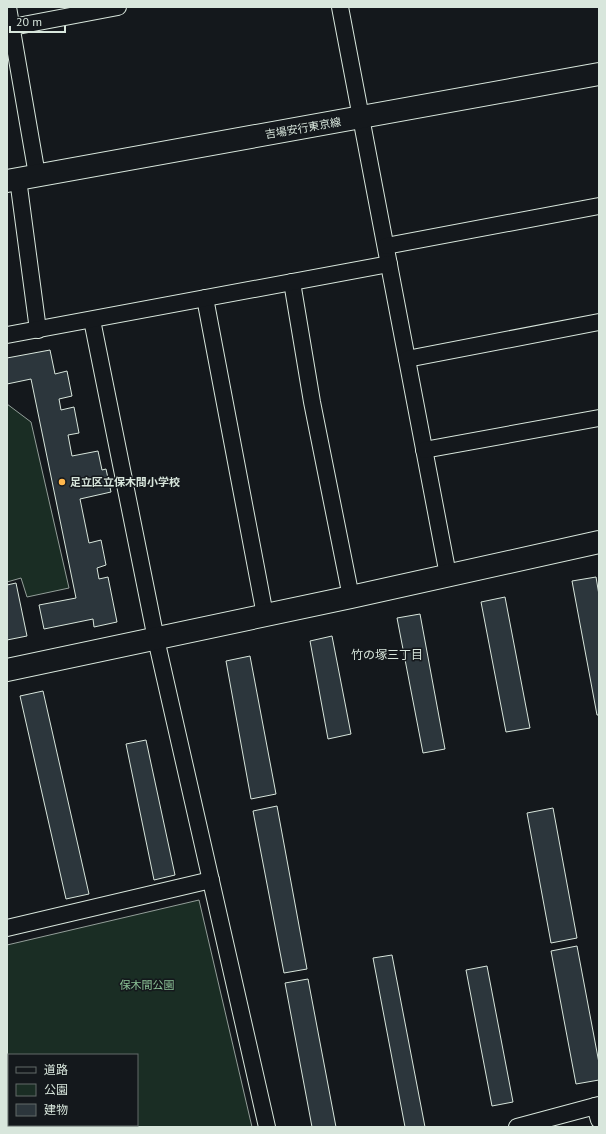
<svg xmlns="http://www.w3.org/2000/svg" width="606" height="1134" font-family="'PT Sans','Noto Sans JP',sans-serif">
	<rect width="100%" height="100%" fill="#14181c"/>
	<g fill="#1a2d24" stroke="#939e99" fill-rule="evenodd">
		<path d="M7 404 31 422 69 588 27 597 21 578 7 582Z"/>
		<path d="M199 900 252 1127H7V945ZM9 1055H137V1125H9Z"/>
	</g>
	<g fill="#2c363c" stroke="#d8e6dc">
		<path d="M50 350 55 374 67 371 72 396 59 399 61 410 74 407 79 433 68 435 72 456 98 451 102 470 106 469 111 492 80 499 89 543 101 540 106 565 97 568 99 579 108 577 117 622 94 627 93 619 44 629 39 605 76 598 31 379 7 384V358Z"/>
		<path d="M596 577 599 595V715H597L572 581Z"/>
		<path d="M16 583 27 636 7 640V585Z"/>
		<path d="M505 597 530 728 506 732 481 602Z"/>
		<path d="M420 614 445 749 423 753 397 618Z"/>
		<path d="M332 636 351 734 328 739 310 641Z"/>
		<path d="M250 656 276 794 251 799 226 661Z"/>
		<path d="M43 691 89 894 66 899 20 696Z"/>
		<path d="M146 740 175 875 154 880 126 744Z"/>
		<path d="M277 806 307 969 284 973 253 811Z"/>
		<path d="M553 808 577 938 551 943 527 813Z"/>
		<path d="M577 946 599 1063V1080L576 1084 551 951Z"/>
		<path d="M392 955 425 1127H405L373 958Z"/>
		<path d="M487 966 513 1102 492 1106 466 970Z"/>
		<path d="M308 979 336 1127H312L285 983Z"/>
	</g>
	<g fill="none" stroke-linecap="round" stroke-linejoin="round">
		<defs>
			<g id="street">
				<path d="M8 7 37 175"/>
				<path d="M340 7 448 575"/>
				<path d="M7 28 118 7"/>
				<path d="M18 179 38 330"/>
				<path d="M386 246 599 206"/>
				<path d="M292 282 312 402 351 597"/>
				<path d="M205 298 265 615"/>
				<path d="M92 320 156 639 267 1127"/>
				<path d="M7 335 389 264"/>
				<path d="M407 359 599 322"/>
				<path d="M424 450 599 418"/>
				<path d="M7 928 211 880"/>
				<path d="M595 1106 599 1120"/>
				<path d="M517 1127 599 1105"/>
			</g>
			<g id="secondary">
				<path d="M7 181 599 74"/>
				<path d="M7 670 351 597 599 542"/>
			</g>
		</defs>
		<use href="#street" stroke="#d8e6dc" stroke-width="18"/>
		<use href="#secondary" stroke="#d8e6dc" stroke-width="24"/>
		<use href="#street" stroke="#14181c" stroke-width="16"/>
		<use href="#secondary" stroke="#14181c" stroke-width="22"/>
	</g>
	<circle fill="#ffb74d" stroke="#14181c" stroke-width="1.5" cx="62" cy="482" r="4"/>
	<g text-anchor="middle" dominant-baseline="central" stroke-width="3" stroke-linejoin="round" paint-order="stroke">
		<g font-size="11" fill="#d8e6dc" stroke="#14181c">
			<text transform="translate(303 128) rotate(-10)">吉場安行東京線</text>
		</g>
		<g font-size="11" font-weight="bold" fill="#d8e6dc" stroke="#14181c" text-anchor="start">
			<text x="70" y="482">足立区立保木間小学校</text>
		</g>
		<g font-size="11" fill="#8ac095" stroke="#14181c">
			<text x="147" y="985">保木間公園</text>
		</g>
		<g font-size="12" fill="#d8e6dc" stroke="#14181c">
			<text x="387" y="654">竹の塚三丁目</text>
		</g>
	</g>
	<rect width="606" height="1134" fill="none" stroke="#d8e6dc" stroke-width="16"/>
	<rect x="8" y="1054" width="130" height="72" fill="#14181c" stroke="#626a69"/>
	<rect x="16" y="1067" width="20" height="6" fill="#14181c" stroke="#626a69"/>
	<text x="44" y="1074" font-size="12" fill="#d8e6dc">道路</text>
	<rect x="16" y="1084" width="20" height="12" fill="#1a2d24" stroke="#626a69"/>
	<text x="44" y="1094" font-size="12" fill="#d8e6dc">公園</text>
	<rect x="16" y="1104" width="20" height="12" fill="#2c363c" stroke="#626a69"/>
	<text x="44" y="1114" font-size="12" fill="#d8e6dc">建物</text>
	<path d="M10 26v6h55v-6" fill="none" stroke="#d8e6dc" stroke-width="2"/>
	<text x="16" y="26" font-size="12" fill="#d8e6dc" stroke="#14181c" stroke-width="3" paint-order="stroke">20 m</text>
</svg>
